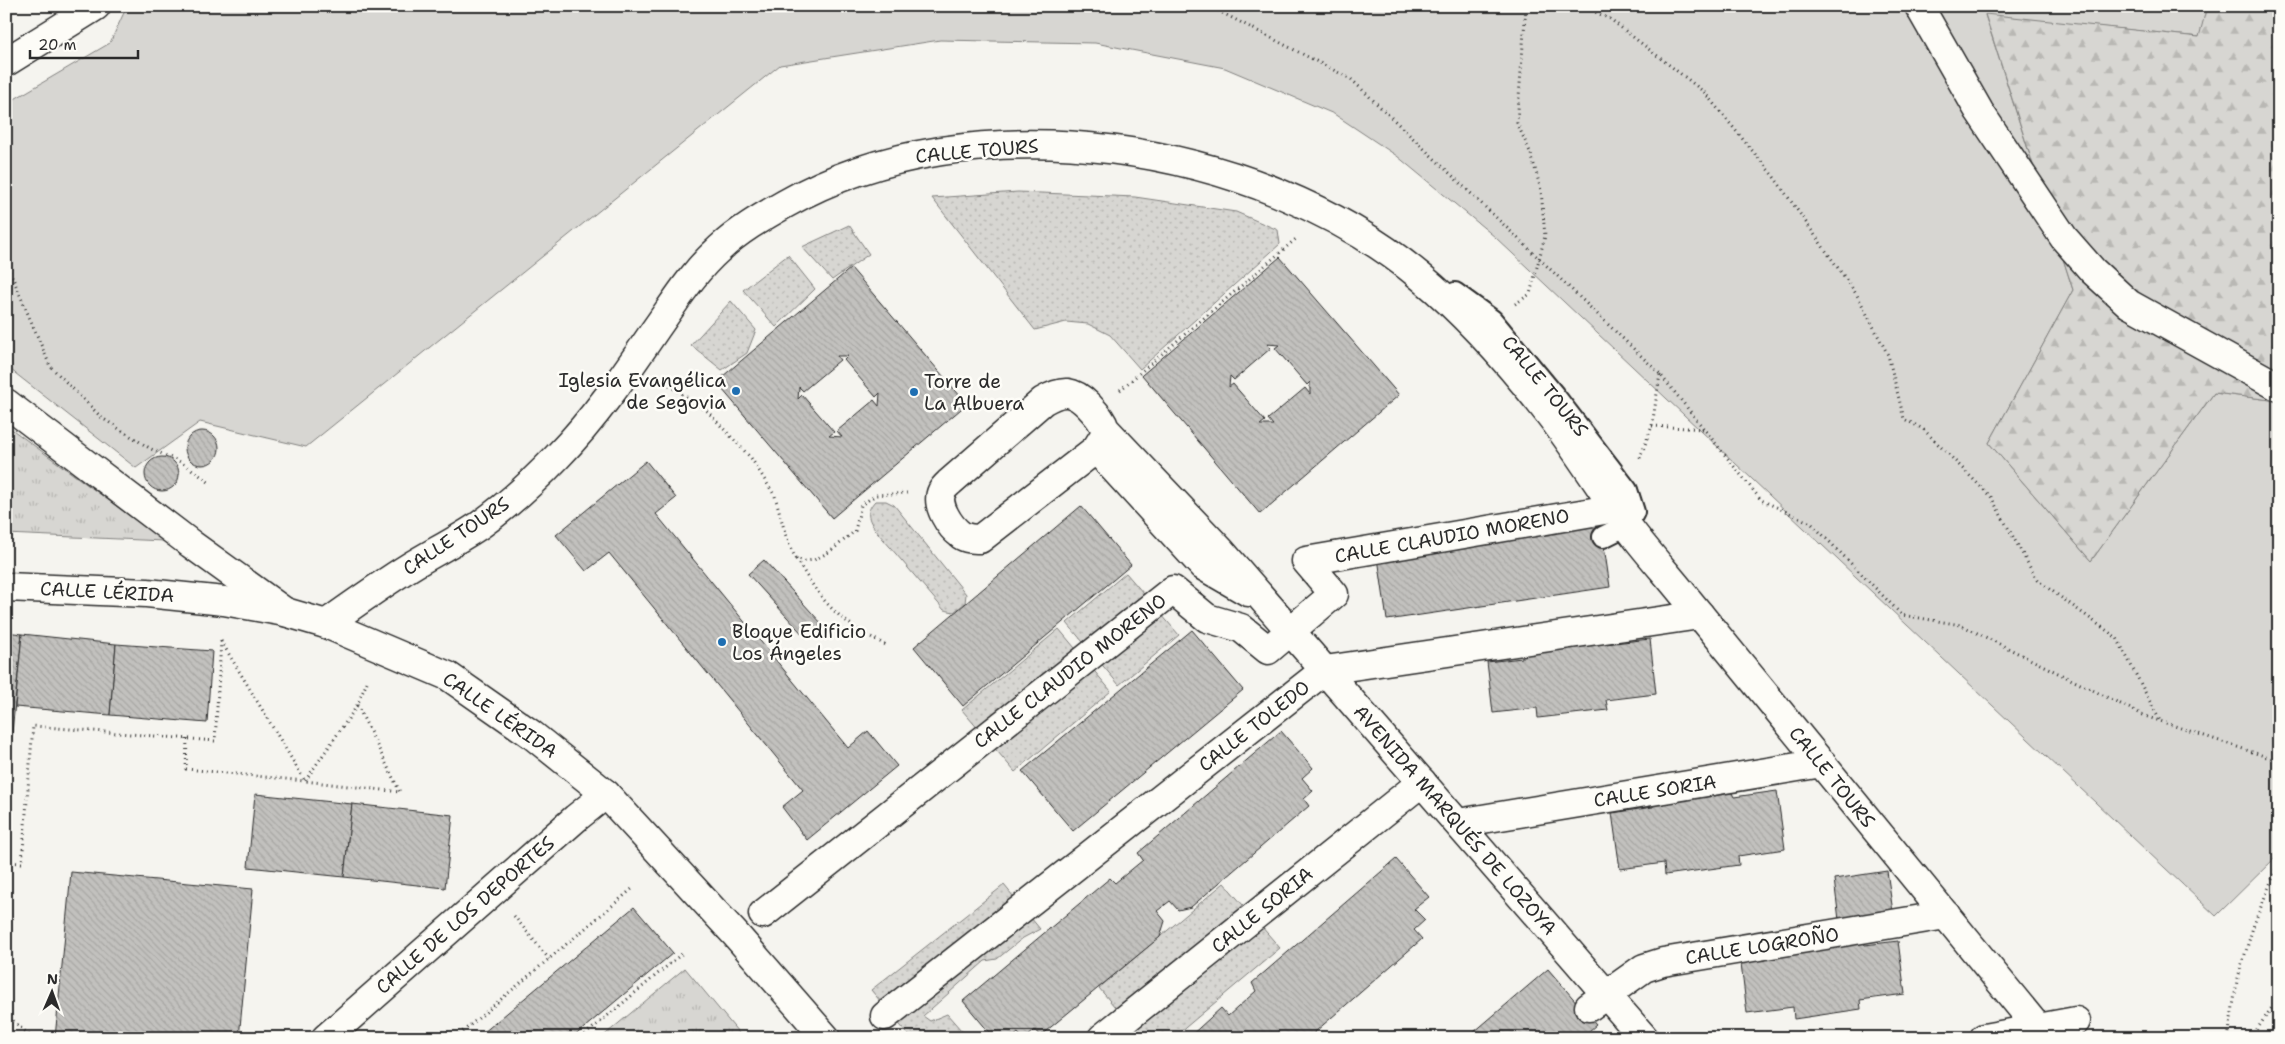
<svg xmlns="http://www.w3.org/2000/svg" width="2285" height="1044" font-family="'Shantell Sans',sans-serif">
	<defs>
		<pattern id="forest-firs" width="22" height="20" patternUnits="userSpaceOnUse" patternTransform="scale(1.25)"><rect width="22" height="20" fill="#d7d6d2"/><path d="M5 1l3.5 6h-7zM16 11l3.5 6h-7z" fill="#b9b8b4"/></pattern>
		<pattern id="park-tufts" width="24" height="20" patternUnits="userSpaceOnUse" patternTransform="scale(1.25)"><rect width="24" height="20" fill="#d7d6d2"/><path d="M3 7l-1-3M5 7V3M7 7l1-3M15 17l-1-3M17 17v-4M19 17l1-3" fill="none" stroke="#b9b8b4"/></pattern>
		<pattern id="garden-dots" width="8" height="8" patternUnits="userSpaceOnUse" patternTransform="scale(1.25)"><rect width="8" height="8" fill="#d7d6d2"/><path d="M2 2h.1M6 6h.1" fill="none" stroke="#b9b8b4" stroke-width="1.8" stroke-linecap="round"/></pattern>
		<pattern id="building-back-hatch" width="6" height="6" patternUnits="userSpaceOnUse" patternTransform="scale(1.25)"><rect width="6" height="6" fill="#c2c1be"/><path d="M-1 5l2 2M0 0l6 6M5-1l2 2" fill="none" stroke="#a7a6a3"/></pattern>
	</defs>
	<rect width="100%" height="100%" fill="#f5f4ef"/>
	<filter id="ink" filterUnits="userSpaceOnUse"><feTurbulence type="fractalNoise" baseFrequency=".02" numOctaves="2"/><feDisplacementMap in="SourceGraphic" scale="10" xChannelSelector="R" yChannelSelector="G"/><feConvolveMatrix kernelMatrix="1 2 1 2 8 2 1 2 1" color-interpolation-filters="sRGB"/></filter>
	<g filter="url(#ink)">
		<path fill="#d7d6d2" stroke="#81807e" d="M127 6H2207L2200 37 1985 15 2073 290 1989 443 2091 561 2214 393 2279 401V854L2216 916 1495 237 1397 156 1334 114 1225 68 1095 43 940 40 780 65 306 447 200 422 136 468 6 366V104L110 43Z"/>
		<path fill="url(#forest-firs)" stroke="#81807e" d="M2207 6H2279V401L2214 393 2091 561 1989 443 2073 290 1985 14 2199 37Z"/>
		<g fill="url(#park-tufts)" stroke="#81807e">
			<path d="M6 425 164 541 6 534Z"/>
			<path d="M685 968 743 1038H601Z"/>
		</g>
		<g fill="url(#garden-dots)" stroke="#81807e">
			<path d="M1018 192 1135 197 1236 212 1278 230 1280 244 1140 369 1110 335 1088 324 1066 322 1035 330 932 198Z"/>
			<path d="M849 225 869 254 832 280 802 247Z"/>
			<path d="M788 255 815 289 776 327 743 290Z"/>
			<path d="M731 301 756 330 747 353 722 370 691 345Z"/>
			<path d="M875 501H886L894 505 966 594 965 603 954 612 944 610 878 533C869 521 864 513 875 501Z"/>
			<path d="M1126 573 1179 635 1119 685 1067 623Z"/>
			<path d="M1059 629 1111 691 1015 772 962 710Z"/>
			<path d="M1224 883 1280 948 1173 1038H1141L1099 988Z"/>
			<path d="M1004 885 1040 929 1023 938 997 959 985 961 923 1016 930 1021 947 1014 968 1038H911L871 990Z"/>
		</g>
		<g fill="url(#building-back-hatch)" stroke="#2b2b2b" fill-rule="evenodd">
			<path d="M1280 257 1399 395 1260 514 1142 375ZM1267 344 1279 345 1275 348 1307 385 1310 382V394L1305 388 1268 419 1273 425H1260L1265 421 1233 384 1229 387 1230 376 1234 380 1271 348Z"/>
			<path d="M851 268 967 404 832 518 716 382ZM837 356H848L844 360 876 397 880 393 879 406 874 400 837 431 842 437 829 436 834 432 802 395 798 399 799 387 803 391 840 360Z"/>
			<circle cx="202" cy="448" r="17"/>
			<circle cx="162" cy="474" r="17"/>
			<path d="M646 461 676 498 656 514 848 748 868 731 897 766 807 840 782 807 803 790 609 553 586 571 556 535Z"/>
			<path d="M1081 506 1131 565 963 706 914 647Z"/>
			<path d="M1600 519 1610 587 1387 620 1377 551Z"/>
			<path d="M764 560 822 624 806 638 748 574Z"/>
			<path d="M1192 630 1243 690 1073 831 1022 771Z"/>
			<path d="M6 632 22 634 6 791Z"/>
			<path d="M22 634 116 644 110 715 15 707Z"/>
			<path d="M1604 635 1605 644 1650 639 1656 694 1606 700 1608 710 1538 718 1537 708 1493 713 1487 662 1522 658 1521 645Z"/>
			<path d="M116 644 212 651 207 723 110 715Z"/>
			<path d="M1281 731 1313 768 1302 778 1313 791 1304 799 1309 806 1191 907 1178 910 1170 901 1157 911 1165 921 1160 937 1040 1036 1035 1030 1026 1038H1022L1018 1033 1012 1038H994L963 1001 1110 878 1115 883 1143 860 1138 853Z"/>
			<path d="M1729 787 1734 797 1777 791 1785 849 1738 856 1739 865 1665 875 1664 863 1620 869 1612 813 1653 807 1652 798Z"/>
			<path d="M255 794 352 804 344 877 248 867Z"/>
			<path d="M352 804 453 815 445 888 344 877Z"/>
			<path d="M1396 859 1429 897 1414 909 1425 920 1414 930 1422 939 1308 1038H1188L1221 1008 1228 1016 1256 991 1252 983Z"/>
			<path d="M1887 871 1893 912 1839 920 1834 879Z"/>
			<path d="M71 872 253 889 239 1038H55Z"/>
			<path d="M634 907 673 953 572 1038H477Z"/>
			<path d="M1861 936 1865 945 1898 941 1905 994 1860 1000 1861 1009 1794 1019 1793 1007 1747 1013 1741 963 1779 957 1778 947Z"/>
			<path d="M1548 969 1596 1025 1581 1038H1467Z"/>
		</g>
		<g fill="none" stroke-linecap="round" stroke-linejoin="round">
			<defs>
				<path id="lane" d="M1455 293 1492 320 1554 395 1627 490 1634 512 1627 525 1603 537"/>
				<g id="street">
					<path d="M1919 6 1979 111 2064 238 2093 271 2129 304 2279 387"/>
					<path d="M6 62 96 6"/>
					<path d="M6 403 191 544 285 612"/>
					<path d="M1105 429 1104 436 1096 449 980 539C973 539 967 539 961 535 950 527 935 505 942 491 944 487 948 484 950 482L1043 401C1063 389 1073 390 1089 406 1096 414 1102 419 1105 429L1221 551 1644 1038"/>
					<path d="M1096 449 1203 566 1248 592"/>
					<path d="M326 624C354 604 382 584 411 566 434 552 458 540 480 525 508 505 534 481 557 457 595 418 625 374 655 330 675 302 693 272 719 249 738 231 762 217 785 204 972 97 1258 141 1421 277 1467 315 1509 363 1546 410 1577 449 1602 492 1632 532 1648 553 1666 573 1683 594 1801 739 1920 883 2038 1028"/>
					<path d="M1458 823 1822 763"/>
					<path d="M763 914 1173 590 1207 618 1241 628 1268 650 1334 594 1306 561 1616 508"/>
					<path d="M1589 1007 1644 968 1663 962 1946 915"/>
					<path d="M885 1016 1325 670 1700 615"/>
					<path d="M326 1038 576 818 606 794"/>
					<path d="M1102 1038 1422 782"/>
					<path d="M1984 1038 2076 1021"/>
				</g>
				<path id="secondary" d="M6 587 147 593 224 601 285 612 326 624 448 676 531 734 606 794 736 935 826 1038"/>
			</defs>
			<use href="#lane" stroke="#2b2b2b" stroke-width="24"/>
			<use href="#street" stroke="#2b2b2b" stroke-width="31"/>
			<use href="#secondary" stroke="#2b2b2b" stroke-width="31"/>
			<g stroke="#2b2b2b" stroke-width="3" stroke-dasharray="1 4" stroke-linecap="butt">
				<path d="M1209 6 1351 79 1660 374 1761 500 1811 523 1902 615 1961 625 2145 716 2279 761"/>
				<path d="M1582 6 1610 19 1704 92 1774 177 1857 295 1888 355 1904 419 1923 429 1991 497 2037 580 2117 638 2160 721"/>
				<path d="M6 262 50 366 102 418 151 449 185 464 211 484"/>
				<path d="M1515 304 1530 294 1545 236 1541 190 1531 154 1517 123 1526 6"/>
				<path d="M661 380 707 411 751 458 775 496 786 536 795 558 805 561 814 560 831 551 855 531 861 505 876 495 907 493"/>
				<path d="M1120 390 1297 238"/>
				<path d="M1652 426 1704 429"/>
				<path d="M1640 458 1652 426 1660 374"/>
				<path d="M796 559C824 605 838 621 888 646"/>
				<path d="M221 641 305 781 400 792 357 705 368 680"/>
				<path d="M187 739 186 769 305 781 357 706"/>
				<path d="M6 862 22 863 33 726 215 741 221 641"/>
				<path d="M514 916 549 959"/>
				<path d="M6 1014 32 1038"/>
				<path d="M455 1038 632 889"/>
				<path d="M581 1038 684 952"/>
				<path d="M2228 1038 2237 981 2254 924 2279 862"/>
				<path d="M2251 1038 2279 997"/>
			</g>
			<use href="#lane" stroke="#fdfcf7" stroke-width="20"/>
			<use href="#street" stroke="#fdfcf7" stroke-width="28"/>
			<use href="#secondary" stroke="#fdfcf7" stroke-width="28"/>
		</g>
	</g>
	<g fill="#1f6fb2" stroke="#fdfcf7" stroke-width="2">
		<circle cx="736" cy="391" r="5"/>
		<circle cx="914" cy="392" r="5"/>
		<circle cx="722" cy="642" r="5"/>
	</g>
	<g text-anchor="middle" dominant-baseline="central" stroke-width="5" stroke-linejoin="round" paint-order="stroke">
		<g font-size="19" fill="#2b2b2b" stroke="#fdfcf7">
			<text transform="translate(977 151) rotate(-5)">CALLE TOURS</text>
			<text transform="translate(1545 386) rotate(51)">CALLE TOURS</text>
			<text transform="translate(456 536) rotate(-34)">CALLE TOURS</text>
			<text transform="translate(1452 536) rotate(-10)">CALLE CLAUDIO MORENO</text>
			<text transform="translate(107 592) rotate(3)">CALLE LÉRIDA</text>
			<text transform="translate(1070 671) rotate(-38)">CALLE CLAUDIO MORENO</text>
			<text transform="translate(500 715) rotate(35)">CALLE LÉRIDA</text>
			<text transform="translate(1254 726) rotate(-38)">CALLE TOLEDO</text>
			<text transform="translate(1832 777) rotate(51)">CALLE TOURS</text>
			<text transform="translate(1655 791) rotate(-9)">CALLE SORIA</text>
			<text transform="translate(1455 820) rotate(49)">AVENIDA MARQUÉS DE LOZOYA</text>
			<text transform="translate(1262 910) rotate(-39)">CALLE SORIA</text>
			<text transform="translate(465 915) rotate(-41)">CALLE DE LOS DEPORTES</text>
			<text transform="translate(1762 946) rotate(-9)">CALLE LOGROÑO</text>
		</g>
		<g font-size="19" fill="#2b2b2b" stroke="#fdfcf7" text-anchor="start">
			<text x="726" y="380" text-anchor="end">Iglesia Evangélica<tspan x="726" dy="22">de Segovia</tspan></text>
			<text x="924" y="381">Torre de<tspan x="924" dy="22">La Albuera</tspan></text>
			<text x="732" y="631">Bloque Edificio<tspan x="732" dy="22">Los Ángeles</tspan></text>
		</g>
	</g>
	<rect width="2285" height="1044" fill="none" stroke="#fdfcf7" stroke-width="25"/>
	<rect x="12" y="12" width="2260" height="1019" fill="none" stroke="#2b2b2b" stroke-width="2" filter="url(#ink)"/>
	<g transform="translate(52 992) rotate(2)" stroke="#fdfcf7" stroke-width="4" paint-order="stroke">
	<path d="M0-4L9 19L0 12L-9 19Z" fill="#2b2b2b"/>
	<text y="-8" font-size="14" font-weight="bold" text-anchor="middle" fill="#2b2b2b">N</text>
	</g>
	<path d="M30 50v8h108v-8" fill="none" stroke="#2b2b2b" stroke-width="2.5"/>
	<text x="38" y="50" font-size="15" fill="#2b2b2b" stroke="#fdfcf7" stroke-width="4" paint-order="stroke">20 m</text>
</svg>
